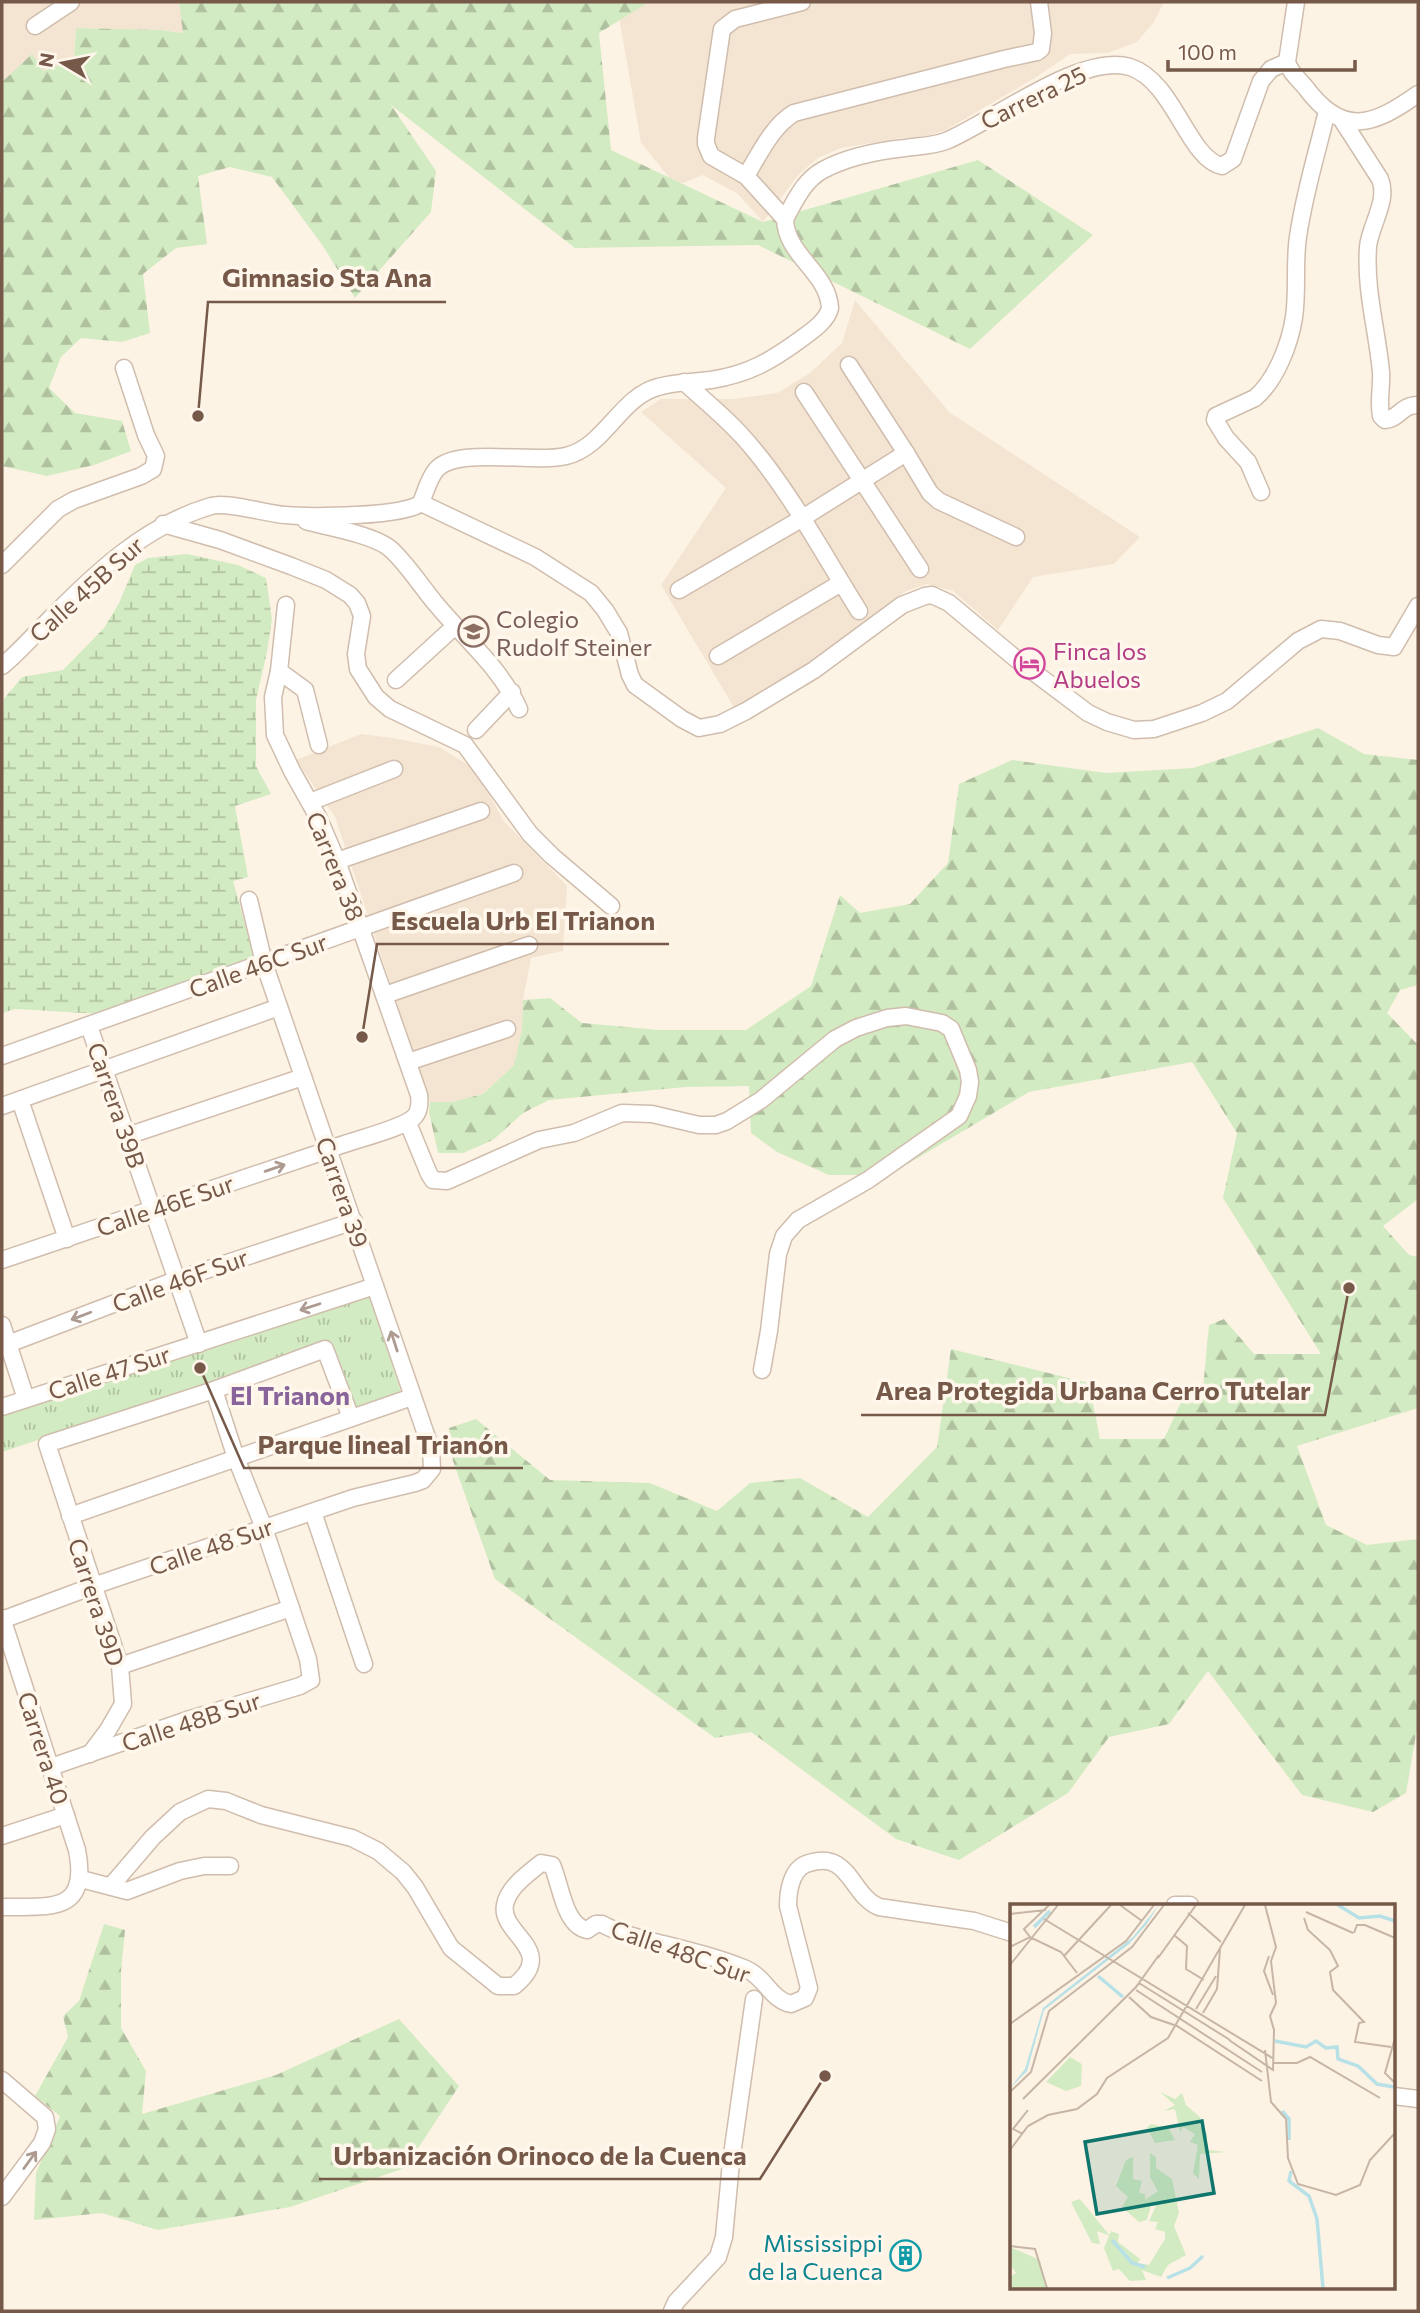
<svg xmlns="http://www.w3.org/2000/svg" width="1420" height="2313" font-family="Commissioner,sans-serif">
	<defs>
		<pattern id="forest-firs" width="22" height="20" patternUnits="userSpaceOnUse" patternTransform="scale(1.75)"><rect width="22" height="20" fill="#d3ebc2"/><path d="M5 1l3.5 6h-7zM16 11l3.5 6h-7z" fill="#b0c1a0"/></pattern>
		<pattern id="wetland-marsh" width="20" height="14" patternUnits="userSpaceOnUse" patternTransform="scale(1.75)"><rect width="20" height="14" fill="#d3ebc2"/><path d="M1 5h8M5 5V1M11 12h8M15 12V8" fill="none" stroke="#b0c1a0"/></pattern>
		<pattern id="park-tufts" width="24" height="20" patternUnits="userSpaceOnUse" patternTransform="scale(1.75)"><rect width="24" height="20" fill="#d3ebc2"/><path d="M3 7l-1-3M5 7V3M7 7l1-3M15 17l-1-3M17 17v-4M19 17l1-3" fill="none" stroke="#b0c1a0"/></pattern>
	</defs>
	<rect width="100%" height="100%" fill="#fdf3e4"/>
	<g fill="#f4e5d3">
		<path d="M2 2H179L184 33 161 30 76 28 74 60 43 71 32 55 2 82Z"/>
		<path d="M649 2H1164L1154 22 1137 42 1108 53 1070 54 1038 76 946 130 927 136 901 138 841 148 818 158 799 174 763 222 738 194 703 175 676 186 641 143 619 17Z"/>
		<path d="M855 300 949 412 1140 537 1114 564 1033 577 998 630 953 591 927 584 904 592 821 661 736 711 661 585 726 488 641 412 661 399H734L777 393 810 373 842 343Z"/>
		<path d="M361 734 393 738 439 747 470 766 488 792 503 820 567 886 563 951 531 958 523 1000 522 1030 514 1065 483 1094 452 1102H430L335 817 296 760Z"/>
	</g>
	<g fill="url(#forest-firs)">
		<path d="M179 2H649L599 33 611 150 763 222 978 160 1093 235 970 349 758 245 575 248 391 105 436 171 431 212 355 298 323 246 272 177 230 167 198 176 207 244 176 248 143 274 150 333 122 342 81 338 61 357 49 388 75 413 122 421 131 451 94 465 47 476 2 466V82L32 54 43 71 74 60 76 28 161 30 183 33Z"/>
		<path d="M1318 728 1364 754 1418 760V985L1400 990 1387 1013 1418 1045V1199L1383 1226 1409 1255 1418 1257V1408L1297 1446 1326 1525 1367 1545 1418 1539V1723L1406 1793 1373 1812 1302 1795 1208 1671 1169 1724 1109 1737 1068 1793 959 1860 896 1839 751 1732 715 1738 495 1579 453 1461 449 1428 476 1419 550 1480 650 1483 717 1511 750 1483 800 1478 868 1517 937 1447 951 1349 1089 1383 1100 1439H1164L1182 1400 1203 1388 1209 1325 1224 1319 1254 1354H1321L1223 1198 1237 1133 1192 1062 1029 1092 889 1175H829L777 1152 751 1133 749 1086 686 1087 549 1100 523 1113 493 1140 463 1153H438L429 1112 430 1102H452L483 1094 514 1065 522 1030 523 1000 550 998 582 1023 659 1030H746L811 986 840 895 860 913 910 904 948 863 959 784 1012 760 1106 773 1193 768Z"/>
		<path d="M104 1924 125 1930 121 1971V2028L146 2071 142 2114 276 2075 399 2019 459 2086 405 2168 290 2207 158 2230 102 2213 34 2220 36 2173 60 2116 35 2096 68 2037 63 2016 79 2001Z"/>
	</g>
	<path fill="url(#wetland-marsh)" d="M187 554 238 565 266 578 272 619 267 652 256 700V766L271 794 235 806 248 877 233 881 255 960 101 1014 15 1009 2 1013V738L4 699 22 677 63 670 104 628 119 603 135 565 148 558Z"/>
	<path fill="url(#park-tufts)" d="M369 1293 401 1392 352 1410 327 1344 2 1452V1415Z"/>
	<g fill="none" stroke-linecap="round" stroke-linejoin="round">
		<defs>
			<g id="minor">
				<path d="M1296 2 1287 62C1290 73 1299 79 1306 88 1343 138 1374 125 1418 94"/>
				<path d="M35 26 71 2"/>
				<path d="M1342 120 1380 179C1389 201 1370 225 1368 247 1365 291 1377 329 1381 372 1382 387 1378 401 1381 416L1385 420C1399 419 1401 405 1418 405"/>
				<path d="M746 176C759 155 772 126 794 113L1004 59 1037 52 1041 49 1043 33 1039 2"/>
				<path d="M785 219C795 201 804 180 823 170 847 157 877 151 905 148 918 146 933 146 946 141 992 122 1081 52 1130 67 1174 81 1188 159 1222 166L1233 159 1261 81 1271 69 1287 62"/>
				<path d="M785 219 746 176 711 156 706 144V138L722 29 735 19 802 2"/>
				<path d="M849 365 906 453 930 493 939 501 1016 537"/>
				<path d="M684 382C704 400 725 417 743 437 788 487 823 554 859 611"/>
				<path d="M804 392 920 569"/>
				<path d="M1261 492 1248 462 1226 438 1215 420 1216 416 1255 398C1276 380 1290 344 1294 317 1298 291 1294 263 1298 237 1304 194 1317 153 1327 111"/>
				<path d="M421 503 535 557 591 593 605 610 619 633 630 675 635 685 682 719 699 728 720 724 746 711 814 670 902 605 925 596 932 595 949 603 1015 658 1088 713 1107 722 1134 730 1154 729 1202 713 1227 701 1298 641 1321 629 1340 631 1378 645 1394 647 1418 606"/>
				<path d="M306 521C327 527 370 534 388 547 403 558 423 589 436 604 464 638 501 668 519 709"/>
				<path d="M163 524 220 540 291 566 326 580 350 595 357 603 362 616 356 654 358 669 376 697 390 709 465 745 530 834 552 856 611 906"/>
				<path d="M2 565 58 509 74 500 141 476 153 469 156 456 146 435 124 368"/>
				<path d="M679 590 801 519 906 453"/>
				<path d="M718 656 841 583"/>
				<path d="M2 666C17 654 30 639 44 625 94 575 141 527 211 506 226 501 267 514 285 515 308 517 406 517 421 503 425 493 429 478 436 470 456 446 533 464 566 456 605 447 620 397 658 387 675 382 693 382 711 380 749 374 771 361 801 339 812 331 827 321 830 308 828 272 786 256 785 219"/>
				<path d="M279 671 305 690 319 745"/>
				<path d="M396 680 454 627"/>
				<path d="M476 730 512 692"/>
				<path d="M310 802 394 769"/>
				<path d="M337 861 481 811"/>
				<path d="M385 995 529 945"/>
				<path d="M89 1026 199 1344"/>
				<path d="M2 1056 514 873"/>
				<path d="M408 1062 507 1029"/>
				<path d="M20 1100 67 1239"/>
				<path d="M2 1106 279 1007"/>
				<path d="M408 1123 429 1174 433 1180 447 1181 539 1140 574 1133 622 1113 652 1114 699 1125H716L727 1121 761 1100 835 1039 856 1028 887 1018 906 1016 942 1023 951 1029 968 1070 970 1082 968 1096 959 1116 868 1180 798 1220 784 1236 778 1254 769 1331 762 1370"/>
				<path d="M127 1136 303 1077"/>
				<path d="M2 1260 328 1150C347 1141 405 1129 415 1116 420 1110 420 1103 419 1095L337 861 319 819 292 771 275 735 273 697 279 671 286 605"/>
				<path d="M2 1325 26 1399"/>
				<path d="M8 1344 176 1280 354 1221"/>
				<path d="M2 1407 375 1286"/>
				<path d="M313 1512 364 1664"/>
				<path d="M70 1516 412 1397"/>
				<path d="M2 1618 77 1850C90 1915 48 1906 2 1907"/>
				<path d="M2 1620 93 1586 353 1498 415 1483 423 1480 432 1469 431 1449 264 963 249 900"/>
				<path d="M120 1666 291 1608"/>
				<path d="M90 1754 108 1730 123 1704 120 1666 47 1444 214 1390 325 1349 351 1418"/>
				<path d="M51 1767 190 1719 300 1686 311 1680 308 1659 264 1528 236 1458 214 1390"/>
				<path d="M2 1836 66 1815"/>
				<path d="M81 1879 127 1891 180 1871 204 1866H230"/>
				<path d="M111 1886 153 1837 180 1812 208 1799 226 1801 261 1815 352 1838 378 1851 403 1872 415 1887 451 1948 498 1986H514C559 1950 499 1934 505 1905 508 1887 528 1874 541 1863L552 1865C561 1885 564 1925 587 1930L596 1924H602C620 1934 643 1939 663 1944 691 1951 719 1958 746 1969 765 1977 771 2000 791 2004L805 1998 809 1988 788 1906C788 1892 791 1870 806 1864 850 1848 849 1894 879 1907L974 1921 1012 1933"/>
				<path d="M1175 1905H1190"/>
				<path d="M2 2080 45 2117 47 2129 42 2143 2 2197"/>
				<path d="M1394 2096 1418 2099"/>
				<path d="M672 2311 676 2302 718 2257 724 2237 731 2162 754 1999"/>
			</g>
		</defs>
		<use href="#minor" stroke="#d0bdad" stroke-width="19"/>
		<use href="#minor" stroke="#fff" stroke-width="16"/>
	</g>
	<defs><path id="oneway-shaft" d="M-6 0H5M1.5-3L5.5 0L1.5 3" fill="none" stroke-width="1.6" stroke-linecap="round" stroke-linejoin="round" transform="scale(1.75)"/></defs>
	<g stroke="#ad9b92">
		<use href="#oneway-shaft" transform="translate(275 1168) rotate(-19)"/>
		<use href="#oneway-shaft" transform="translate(310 1307) rotate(162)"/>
		<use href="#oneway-shaft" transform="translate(81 1316) rotate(159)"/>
		<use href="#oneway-shaft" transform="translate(394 1341) rotate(-108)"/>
		<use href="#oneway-shaft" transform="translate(30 2160) rotate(-54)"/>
	</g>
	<defs>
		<symbol id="school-ring" viewBox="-11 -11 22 22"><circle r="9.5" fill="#fff7eb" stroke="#8d6e63" stroke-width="1.5"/><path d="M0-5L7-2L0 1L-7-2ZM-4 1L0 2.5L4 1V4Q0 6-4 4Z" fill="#8d6e63"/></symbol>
		<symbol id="hotel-ring" viewBox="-11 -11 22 22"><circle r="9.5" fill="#fff7eb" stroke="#d1479c" stroke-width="1.5"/><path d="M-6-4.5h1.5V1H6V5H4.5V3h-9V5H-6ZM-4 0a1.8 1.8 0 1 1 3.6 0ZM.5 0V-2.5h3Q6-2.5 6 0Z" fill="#d1479c"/></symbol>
		<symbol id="building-ring" viewBox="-11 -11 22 22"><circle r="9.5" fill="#fff7eb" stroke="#0f9aa8" stroke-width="1.5"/><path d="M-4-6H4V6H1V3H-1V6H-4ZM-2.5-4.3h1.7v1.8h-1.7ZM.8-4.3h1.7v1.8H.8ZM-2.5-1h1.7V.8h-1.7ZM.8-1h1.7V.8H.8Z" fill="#0f9aa8"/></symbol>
	</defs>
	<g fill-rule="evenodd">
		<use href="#school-ring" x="456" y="614" width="35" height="35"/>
		<use href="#hotel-ring" x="1012" y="646" width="35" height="35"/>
		<use href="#building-ring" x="888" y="2238" width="35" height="35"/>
	</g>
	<g text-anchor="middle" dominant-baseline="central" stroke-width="7" stroke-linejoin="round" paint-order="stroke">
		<g font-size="24" fill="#765949" stroke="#fff7eb">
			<text transform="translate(1033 97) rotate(-26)">Carrera 25</text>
			<text transform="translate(86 589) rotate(-42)">Calle 45B Sur</text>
			<text transform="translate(336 866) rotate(68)">Carrera 38</text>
			<text transform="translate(258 965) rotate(-20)">Calle 46C Sur</text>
			<text transform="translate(117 1105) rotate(71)">Carrera 39B</text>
			<text transform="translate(343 1192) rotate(71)">Carrera 39</text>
			<text transform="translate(165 1205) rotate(-19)">Calle 46E Sur</text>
			<text transform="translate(180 1280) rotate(-20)">Calle 46F Sur</text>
			<text transform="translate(109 1372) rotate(-18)">Calle 47 Sur</text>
			<text transform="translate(211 1546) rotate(-19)">Calle 48 Sur</text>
			<text transform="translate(97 1602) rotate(72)">Carrera 39D</text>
			<text transform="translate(191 1721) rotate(-18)">Calle 48B Sur</text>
			<text transform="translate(44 1748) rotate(72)">Carrera 40</text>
			<text transform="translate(681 1951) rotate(19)">Calle 48C Sur</text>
		</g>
		<g font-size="24" fill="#785e54" stroke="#fff7eb" text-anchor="start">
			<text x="496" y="618">Colegio<tspan x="496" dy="28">Rudolf Steiner</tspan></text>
		</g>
		<g font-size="24" fill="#b23c85" stroke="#fff7eb" text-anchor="start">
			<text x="1053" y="650">Finca los<tspan x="1053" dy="28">Abuelos</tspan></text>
		</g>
		<g font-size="24" fill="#0d838f" stroke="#fff7eb" text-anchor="end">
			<text x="883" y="2242">Mississippi<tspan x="883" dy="28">de la Cuenca</tspan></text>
		</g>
		<g font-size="26" font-weight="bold" fill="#88649a" stroke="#fff7eb">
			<text x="290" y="1394">El Trianon</text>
		</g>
	</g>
	<g transform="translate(1010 1904)">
		<rect width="385" height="385" fill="#fdf3e4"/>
		<path d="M0 343 30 356 36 384H0L1 372 6 369 0 361Z" fill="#d3ebc2"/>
		<path d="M150 188 165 195 172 189 176 201 191 214 187 218 197 229V246L216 248 190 250 189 275 183 269 188 241 180 238 185 230 173 223 170 228 165 205 154 207 165 201ZM140 249 146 253V264L162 275 169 309 164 322 176 351 158 361 151 373 132 366 136 376 120 377 109 365 103 367 94 344 101 327 109 330 108 338 130 355 128 359 139 361 155 335V328L145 325 148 318 139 317 146 302 142 298 137 316 129 318 112 303 118 293 106 282 116 256 123 253V275L132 277 129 289 135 290V296L148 287 140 273ZM70 295 100 332 87 327 90 340 82 339 61 298Z" fill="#d3ebc2"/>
		<path d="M141 220 158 224 165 236 145 239 137 223Z" fill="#d3ebc2"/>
		<path d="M60 153 72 160 71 182 56 187 36 178Z" fill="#d3ebc2"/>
		<path d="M149 1 136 21 119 40 34 106 17 167 0 184 15 165 33 104 123 33Z" fill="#b8e0e7"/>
		<path fill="none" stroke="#b8e0e7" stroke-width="3.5" d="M328 1 349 14 370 12 385 17M24 23 40 7M88 72 113 93M265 137 296 143 306 137 316 144 327 143 328 155 348 162 367 180 384 183M272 207 279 215V236M281 267 279 277 299 292 307 315 313 384M102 336 122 359 135 363M157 374 180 364 193 352"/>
		<path fill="none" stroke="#c7b5a6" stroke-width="2" d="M110 1 132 17M296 8 343 29M178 9 211 38M0 10 36 6M294 14 298 26 320 46 328 62 320 68 323 86 354 118 349 119 345 138 381 143M34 15 264 155M344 29 347 21H355L385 34M164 31 177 42 176 65 194 76M20 33 14 25 39 1M0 43 20 33 51 48 67 69M54 52 101 1M259 52 254 67 263 91M148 54 186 1M0 61 48 1M129 79 220 136M126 86 252 168M119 93 141 113 167 122 252 177M186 105 206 72M193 109 207 85 210 45M0 120 116 37 144 1M385 134 375 169 385 179M219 136 263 166 264 126 260 112 266 99 261 57 266 43 255 1M255 146 261 198 276 215 278 254 288 280 326 291 350 281 360 256 385 229M264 159H287L300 153 370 194M0 188 21 168 39 107 122 43 154 1M13 195 126 83 149 51M13 230 3 225 18 206M0 246 18 222 38 211 67 205 87 190 97 174 158 134 235 1M0 342 25 345 37 384"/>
		<path fill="#0f766e" fill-opacity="0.15" stroke="#0f766e" stroke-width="3.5" d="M192 217 204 289 87 310 75 238Z"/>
		<rect width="385" height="385" fill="none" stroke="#765949" stroke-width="3.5"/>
	</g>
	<path fill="none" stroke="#765949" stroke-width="2.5" d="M198 416L208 302H446M362 1037L377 944H669M1349 1288L1325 1415H861M200 1368L244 1468H523M825 2076L760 2179H319"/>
	<g fill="#765949" stroke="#fff7eb" stroke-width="2.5">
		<circle cx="198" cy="416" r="7"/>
		<circle cx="362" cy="1037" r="7"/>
		<circle cx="1349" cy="1288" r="7"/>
		<circle cx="200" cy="1368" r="7"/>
		<circle cx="825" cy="2076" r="7"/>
	</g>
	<g font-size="26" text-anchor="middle" font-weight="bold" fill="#765949" stroke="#fff7eb" stroke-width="7" stroke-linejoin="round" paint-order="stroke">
		<text x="327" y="287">Gimnasio Sta Ana</text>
		<text x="523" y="930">Escuela Urb El Trianon</text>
		<text x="1093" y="1400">Area Protegida Urbana Cerro Tutelar</text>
		<text x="383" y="1454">Parque lineal Trianón</text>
		<text x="540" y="2165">Urbanización Orinoco de la Cuenca</text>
	</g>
	<rect width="1420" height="2313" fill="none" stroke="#765949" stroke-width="7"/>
	<g transform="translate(63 63) rotate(280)" stroke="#fff7eb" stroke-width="5" paint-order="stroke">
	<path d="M0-5L12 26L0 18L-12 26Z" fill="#765949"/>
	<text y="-10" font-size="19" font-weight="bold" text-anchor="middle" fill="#765949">N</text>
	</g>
	<path d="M1168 60v10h187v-10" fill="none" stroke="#765949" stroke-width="3.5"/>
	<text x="1178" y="60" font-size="21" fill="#765949" stroke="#fff7eb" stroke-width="5" paint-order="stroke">100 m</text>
</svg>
